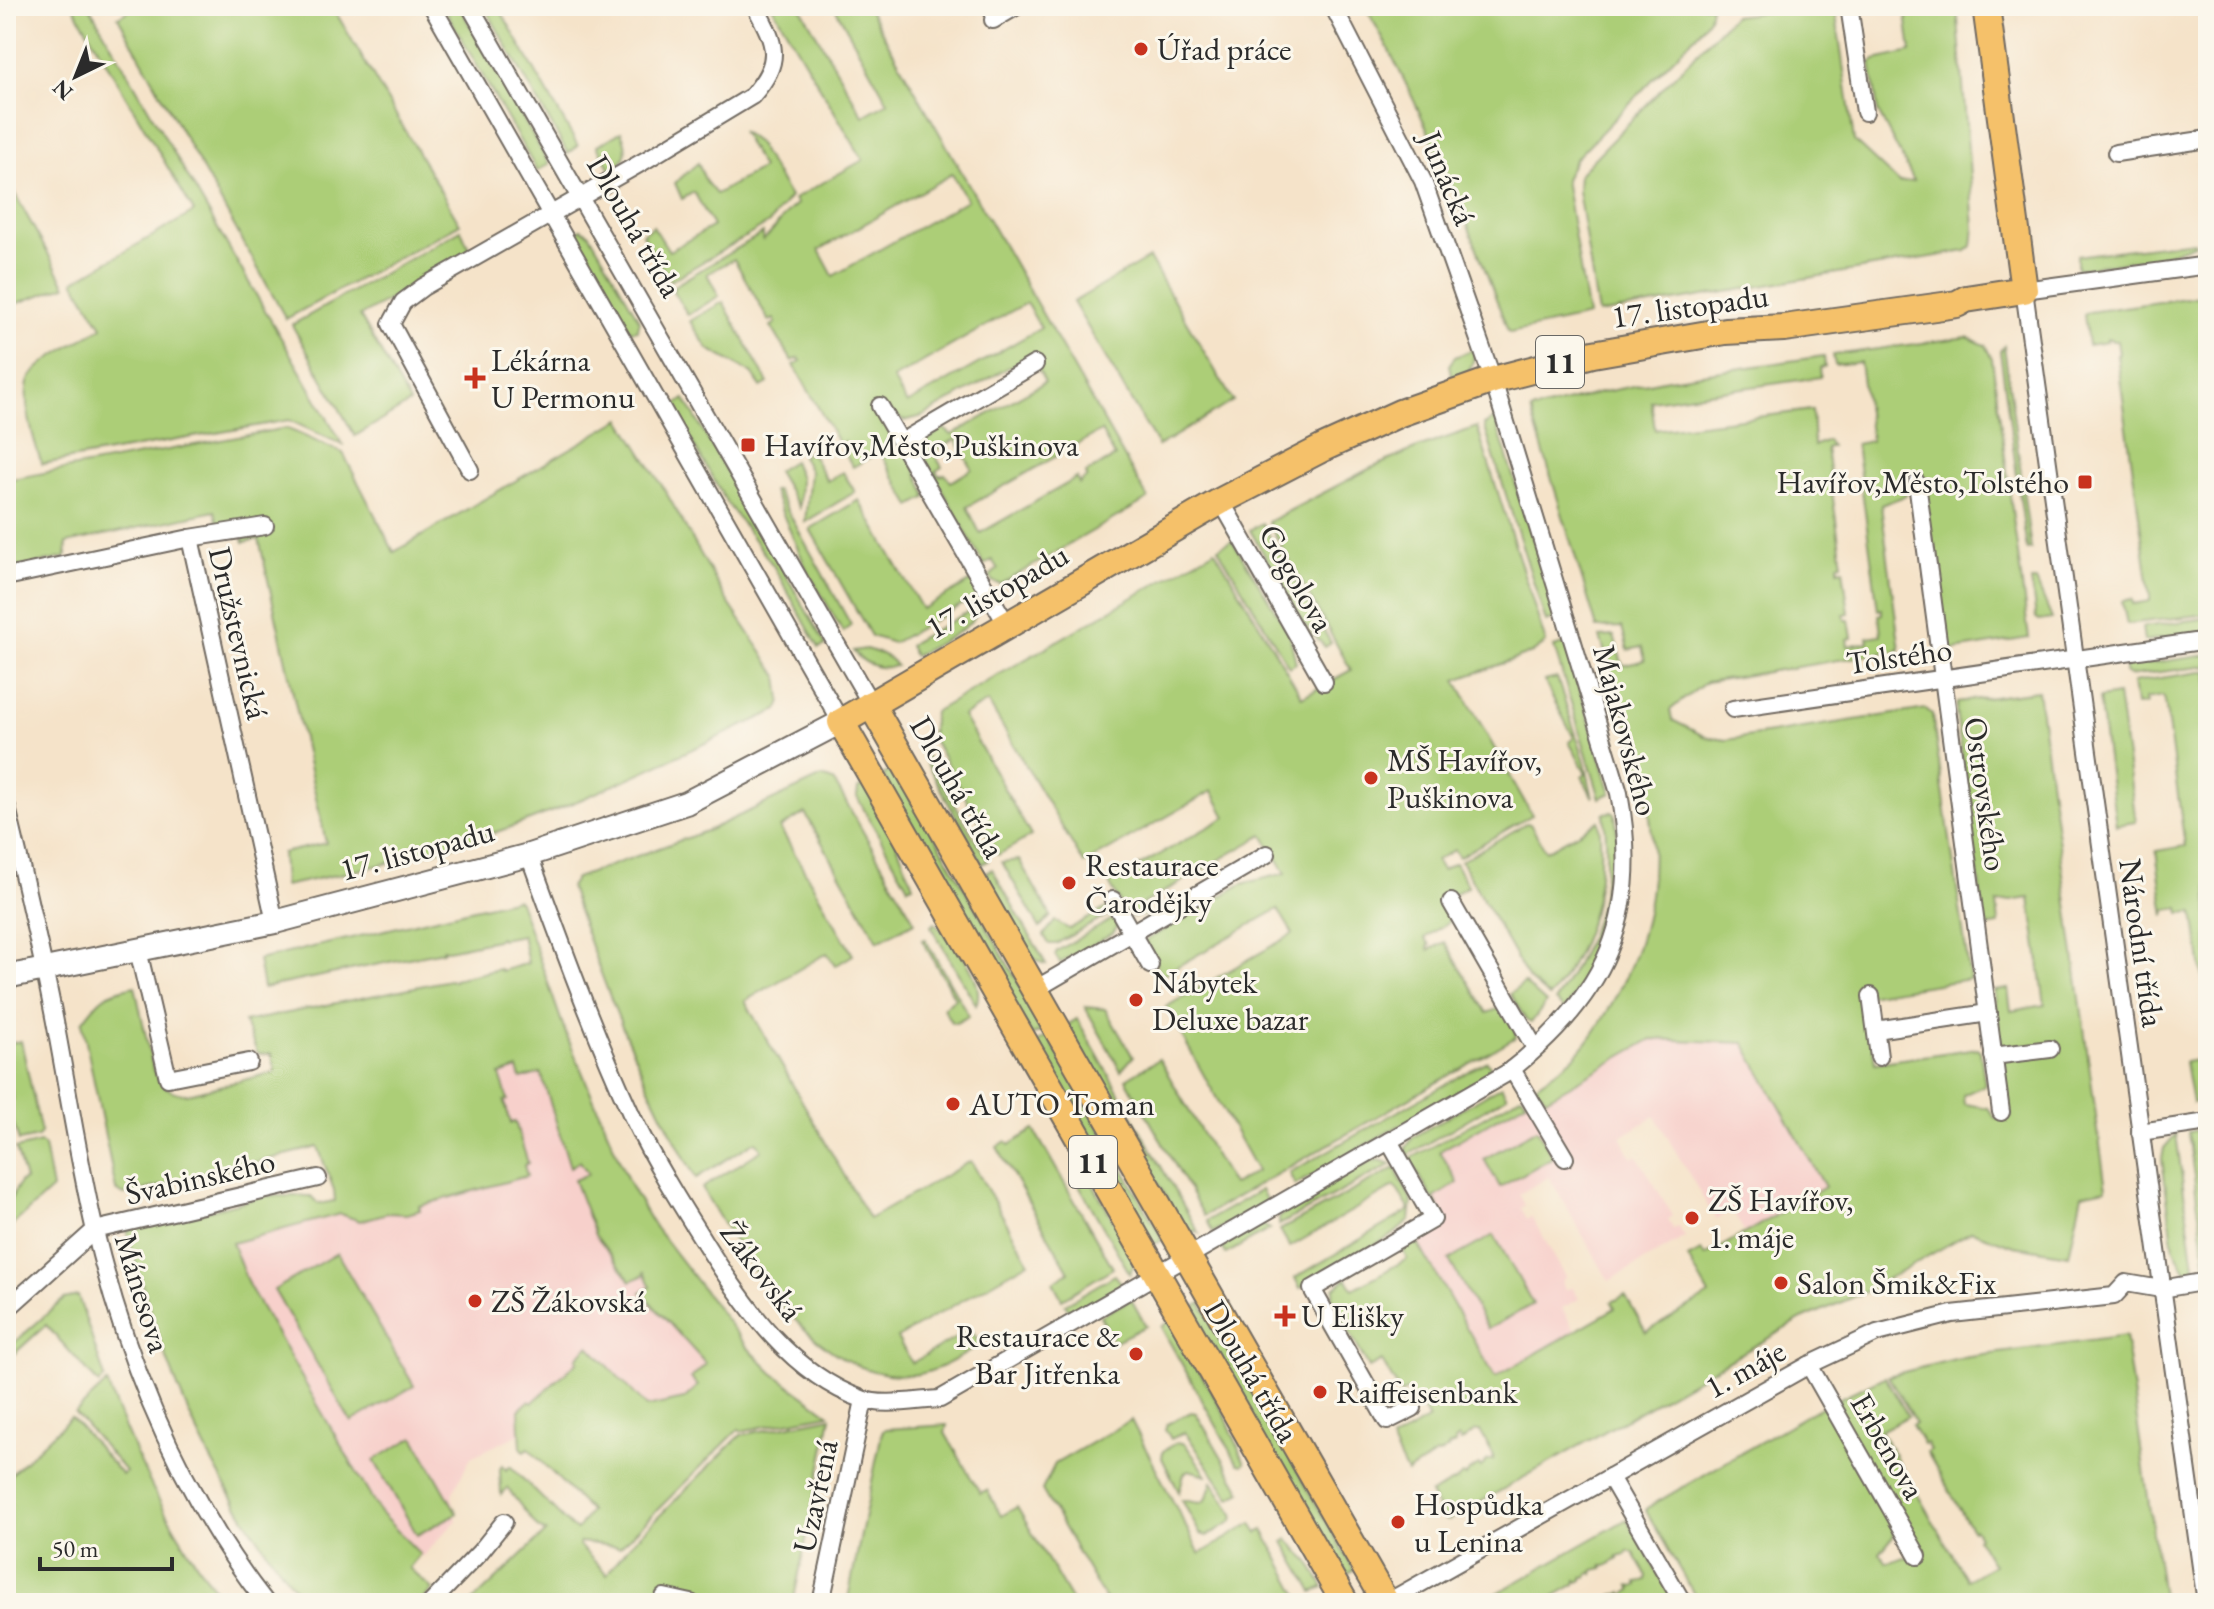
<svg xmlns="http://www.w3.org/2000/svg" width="2214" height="1609" font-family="'EB Garamond',serif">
	<rect width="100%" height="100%" fill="#fbf7ec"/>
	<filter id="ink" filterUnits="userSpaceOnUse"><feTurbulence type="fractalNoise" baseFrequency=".0125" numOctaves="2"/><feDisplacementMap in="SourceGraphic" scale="16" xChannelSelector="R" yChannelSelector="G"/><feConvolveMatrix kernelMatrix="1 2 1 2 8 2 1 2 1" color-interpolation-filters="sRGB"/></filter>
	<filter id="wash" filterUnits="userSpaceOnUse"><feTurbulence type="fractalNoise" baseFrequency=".006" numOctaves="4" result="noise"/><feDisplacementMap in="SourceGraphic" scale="32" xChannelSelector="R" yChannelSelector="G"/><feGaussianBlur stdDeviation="1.8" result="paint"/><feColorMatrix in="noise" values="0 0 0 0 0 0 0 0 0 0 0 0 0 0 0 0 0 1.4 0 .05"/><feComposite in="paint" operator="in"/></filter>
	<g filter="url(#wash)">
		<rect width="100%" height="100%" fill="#f5e3c9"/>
		<g fill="#f7d0cb">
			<path d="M1652 1039 1744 1043 1825 1187 1745 1233 1732 1210 1716 1220 1655 1116 1621 1137 1632 1158 1637 1155 1673 1216 1668 1219 1673 1229 1678 1227 1685 1237 1609 1281 1549 1177 1519 1194 1525 1205 1521 1208 1527 1219 1531 1216 1566 1277 1561 1281 1566 1290 1572 1287 1579 1299 1562 1308 1575 1331 1495 1377 1416 1240 1447 1222 1433 1198 1439 1151 1542 1091 1546 1098Z"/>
			<path d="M555 1056 628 1217 742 1376 643 1472 553 1418 471 1457 452 1494 456 1521 422 1557 381 1513 249 1286 232 1243 493 1177 480 1082Z"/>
		</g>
		<g fill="#acce77" stroke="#6c7c51" stroke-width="2" fill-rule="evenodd">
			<path d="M73 6H89L343 445 289 420 42 464C35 445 20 396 30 378 41 359 83 340 102 327L74 281 194 212Z"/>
			<path d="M137 6H332L460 224 286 319 118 17Z"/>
			<path d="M443 6H459L549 164 537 171Z"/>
			<path d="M484 6H498L578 146 568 154Z"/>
			<path d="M772 6H800L863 116 888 102 834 6H867L1148 499 1001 584 993 582 990 576 998 569 992 560 984 565 921 451 923 443 943 428 952 435 1045 382 1030 355 923 416 904 421 894 416 927 497 911 506 880 452 853 467 843 450 846 444 844 441 839 444 794 365 801 361 799 358 792 361 771 326 776 323 774 319 769 321 734 259 707 274 719 296 688 315 673 291 674 286 763 233V240C775 233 781 215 797 204L794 199 863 160ZM952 174 967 200 833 276 819 250ZM1026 303 1041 328 907 404 893 379ZM1101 431 1115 457 1086 473 1087 477 1079 484 1077 478 980 533 967 507ZM956 439 972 469 951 482 945 474 939 476 936 471 942 467 933 452Z"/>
			<path d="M1365 6H1711L1709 18 1699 32 1575 159 1565 179 1588 316 1510 333 1508 331C1467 219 1424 110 1365 6Z"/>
			<path d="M1905 6H1957L1974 228 1972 246 1966 251 1598 314 1578 191 1579 174 1733 16 1800 8 1836 15 1854 141 1899 183 1914 181 1878 112 1871 63 1875 60 1911 52Z"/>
			<path d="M741 131 757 143 790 197 769 223 670 281 642 234 653 226 669 251 713 226 694 192 682 199 675 183 698 163 706 182 716 194 762 168Z"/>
			<path d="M621 132C629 148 627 162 611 171L597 146Z"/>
			<path d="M6 178 66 286 6 307Z"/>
			<path d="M581 229 589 233 640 321 637 330 631 331 627 327 576 240V232Z"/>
			<path d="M461 230 471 253 360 316 410 403 355 436 292 325Z"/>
			<path d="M2193 241 2194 244 2158 257 2077 269V256Z"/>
			<path d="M1149 258 1233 401 1158 446 1073 302Z"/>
			<path d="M2208 295V614L2127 624 2122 601 2132 599 2133 604 2150 601V596L2117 355 2119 354 2117 341H2112L2111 339H2107V342L2088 345 2084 315 2089 312Z"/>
			<path d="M723 302 768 383 761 387 752 373 708 349 690 321Z"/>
			<path d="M1967 337 1985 345 1992 359 2029 638 1948 651 1912 483 1905 496 1881 505 1900 650 1706 682 1670 710 1672 720 1706 737 1726 740 1926 709 1932 714 1970 979 1866 995 1875 1063 1977 1048 1980 1051 1985 1085 1963 1095 1964 1104 1988 1108 1995 1118 2011 1116 1994 991 2008 989 2011 1011 2045 1005 2030 898 1997 903 1999 925 1985 927 1956 711 1957 702 2038 691 2106 1189 2082 1194 2069 1255 2014 1246 1972 1231 1863 1293 1802 1319 1449 1520H1445L1430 1494 1457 1480 1462 1475 1466 1476 1469 1471 1479 1465 1481 1467 1488 1460H1493L1494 1456 1480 1431H1475L1461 1442 1459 1438 1455 1441 1456 1444 1448 1447V1449L1438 1455 1436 1454 1407 1473 1391 1441 1429 1419 1417 1397 1412 1399 1408 1390 1401 1394 1382 1361 1369 1368 1332 1300 1334 1288 1346 1278 1353 1289 1407 1259 1401 1247 1445 1221 1410 1159 1522 1095 1526 1101 1440 1151 1458 1183 1434 1198 1447 1222 1416 1240 1495 1377 1615 1308 1612 1302 1625 1295 1646 1332 1709 1295 1688 1258 1701 1251 1705 1256 1825 1187 1744 1043 1652 1039 1546 1099 1542 1092 1535 1095 1532 1088C1546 1077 1563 1068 1576 1055 1597 1033 1612 1005 1625 978 1683 856 1638 756 1600 637L1614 636 1623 666 1645 660 1642 647 1628 650 1622 627 1597 628 1531 411 1604 392 1668 379 1824 356 1825 367 1820 368 1821 377 1651 401 1655 430 1812 410 1814 446 1827 440 1831 446 1826 448 1842 563 1838 564V570L1843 569 1849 613 1844 614 1845 620H1849L1852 638 1847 639 1848 646 1868 642 1867 637 1881 635 1879 615 1882 614V609L1878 610 1856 444 1871 441 1860 362 1835 365 1833 355Z"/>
			<path d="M2004 346 2031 549 2027 550 2000 351Z"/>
			<path d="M1474 349C1475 365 1468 376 1453 383L1449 365 1455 357Z"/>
			<path d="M685 399 826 645 819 648 774 567 727 503 672 407Z"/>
			<path d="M621 419 663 487 726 599 778 676 781 700 778 710C676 755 576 808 469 841 409 860 346 873 284 886L282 853 326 843 259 539 244 542 239 523 218 525 215 511 67 543 66 557 6 571V480L286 428 343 453 394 552Z"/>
			<path d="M1495 419 1558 618 1546 622 1484 425Z"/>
			<path d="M1477 427 1546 643 1532 653 1456 680 1532 815 1459 857 1454 850 1436 860 1442 870 1455 863 1468 886 1446 899 1450 912 1448 922 1425 938 1430 945 1428 947 1429 950 1445 942 1487 1013 1503 1007 1515 1030 1516 1037 1204 1216 1126 1079 1159 1059 1232 1185 1257 1171 1166 1007 1293 934 1278 909 1162 975 1145 941 1242 884 1286 873 1263 835 1141 905 1146 915 1133 917 1125 911 1109 883 1226 817 1212 791 1084 864 988 702 963 716 1031 836 998 855 931 736 934 712 1215 550 1302 697 1351 670 1268 522 1369 469 1415 449Z"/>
			<path d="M810 451 827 481 843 472 855 492 805 522 810 472 802 456Z"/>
			<path d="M793 461 800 478 799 508 777 471Z"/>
			<path d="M776 490 851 625 843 632 806 568 773 491Z"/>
			<path d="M859 500 922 609 974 580 981 594 893 643 871 636 810 529Z"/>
			<path d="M1262 523 1331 643 1325 647 1304 624 1250 530Z"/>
			<path d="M1232 540 1289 633 1296 663 1289 667 1218 548Z"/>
			<path d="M2031 581H2036L2052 619 2039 621 2036 618Z"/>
			<path d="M982 604C973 631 937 643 914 656L909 646 913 642Z"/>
			<path d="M2208 618V632L2144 641 2142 627Z"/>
			<path d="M1566 643 1611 793 1600 798 1554 647Z"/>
			<path d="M866 649C878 653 890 655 896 666 879 670 864 664 853 651Z"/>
			<path d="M2208 655V666L2129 676 2125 673V661L2138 665Z"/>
			<path d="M2208 671V1016L2194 912 2180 913 2179 908 2166 910 2165 916 2156 851 2185 846 2165 701 2163 696 2145 699 2146 704 2136 705 2133 682Z"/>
			<path d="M1557 678 1585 762 1593 798 1582 776 1586 773 1569 742 1574 738 1547 687 1545 681Z"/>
			<path d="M2118 695 2136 822 2116 825 2099 698Z"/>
			<path d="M924 752 988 861 982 864 921 753Z"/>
			<path d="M896 768 1045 1029 1032 1036 883 775Z"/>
			<path d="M822 777 833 781 838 788 915 922 878 941 805 813 780 828 853 955 835 966 827 953 745 1001 869 1219 971 1161 1029 1262 897 1338 912 1363 971 1329 980 1345C961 1356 941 1370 919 1374 821 1390 743 1259 702 1188L762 1150 756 1141 696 1178C643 1086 604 987 570 887L576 878 709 830Z"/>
			<path d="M865 785 892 832 913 885 908 887 857 797 858 789Z"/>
			<path d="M1612 812 1615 814C1626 897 1609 941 1565 1010L1555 1001C1596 936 1613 891 1604 813Z"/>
			<path d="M1599 821C1604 873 1597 921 1570 967 1564 977 1558 990 1549 997L1529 980 1461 861 1527 823 1530 824 1546 851Z"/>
			<path d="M1019 860 1051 916 1040 928 1002 862Z"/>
			<path d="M992 869 1046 964C1018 959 996 897 986 872Z"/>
			<path d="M516 899 519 901 566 1034 630 1185 652 1223 748 1348 773 1373 829 1414 741 1431 739 1429 620 1547 580 1542 579 1546 607 1574 629 1546 741 1435 831 1417 793 1603H759L661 1581 654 1603H471L546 1532 538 1528 507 1488 501 1495 500 1469 502 1465 506 1470 510 1466 572 1528 577 1530 590 1511 528 1448 524 1451 521 1447 519 1410 529 1401 532 1403 578 1361 576 1358 589 1346 647 1407 684 1399 698 1386 691 1378 706 1364 641 1292 651 1287 644 1272V1275L631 1281 595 1235 574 1180 588 1174 580 1161 570 1167 541 1073 521 1079 518 1069 500 1075 508 1100 504 1101 511 1123 515 1122 528 1163 524 1165 527 1176 419 1206 420 1210 407 1214 387 1213 360 1221 340 1214 232 1243 249 1286 380 1513 420 1554 409 1568 433 1590 419 1603H307C211 1489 165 1373 127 1231L265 1196H311L318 1204 335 1201 334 1190 318 1147 124 1195 116 1190 82 1022C100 997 105 992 135 986L153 1069C160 1085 170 1094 188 1094L275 1072 272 1054H258L244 1022 449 980 454 981V979L500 969 501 971 528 963 522 935 501 939 500 937 496 940 448 950 443 949V951L263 988 258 960Z"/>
			<path d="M1110 906 1114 912 1056 944H1049L1044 935 1055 921 1069 929Z"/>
			<path d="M1116 917 1118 925 1113 933 1060 963 1055 955 1057 951Z"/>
			<path d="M935 923C952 941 987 979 976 1005L931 926Z"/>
			<path d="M925 939 969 1016 956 1023 951 1022 943 1008 955 998 922 940Z"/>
			<path d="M1524 983 1546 1003 1531 1023 1526 1020 1510 994Z"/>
			<path d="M1085 1007 1105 1009 1133 1057 1121 1071Z"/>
			<path d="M1077 1019 1199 1233 1190 1230 1181 1223 1067 1025Z"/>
			<path d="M1048 1036 1162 1238 1160 1242 1153 1244 1036 1043Z"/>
			<path d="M21 1041 41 1133 38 1137 19 1141 13 1122 10 1123 7 1108 11 1107 10 1100 13 1099 6 1071V1044Z"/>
			<path d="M2208 1058V1101L2192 1103 2185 1062Z"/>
			<path d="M1487 1061 1493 1072 1295 1185 1289 1173Z"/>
			<path d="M1501 1086 1507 1096 1408 1155 1406 1148 1413 1137Z"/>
			<path d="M2207 1128 2208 1138 2207 1273 2188 1132Z"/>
			<path d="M1537 1129 1553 1157 1500 1187 1484 1159Z"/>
			<path d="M1034 1130 1113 1268 1062 1299 1053 1282 1069 1272 997 1147 1006 1141 1009 1145Z"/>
			<path d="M2176 1134 2195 1273 2185 1270 2174 1250 2162 1159 2164 1148Z"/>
			<path d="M40 1143 44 1146 52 1189 8 1229 6 1208 20 1182 25 1180 16 1149Z"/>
			<path d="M1379 1160 1392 1164 1279 1225V1218L1287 1210 1371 1161Z"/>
			<path d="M1082 1165 1133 1255V1266L1130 1274 1078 1183Z"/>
			<path d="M1395 1168 1412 1202 1410 1220 1394 1234 1300 1288 1295 1278 1410 1210 1395 1186 1290 1247 1280 1230Z"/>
			<path d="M1261 1190 1267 1201 1213 1232 1207 1221Z"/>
			<path d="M1261 1224 1270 1229 1226 1254 1222 1247Z"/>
			<path d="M1494 1235 1533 1304 1488 1329 1449 1260Z"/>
			<path d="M337 1253 414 1386 351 1422 274 1290Z"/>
			<path d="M1115 1275 1122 1284 1071 1314 1065 1304Z"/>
			<path d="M78 1296 105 1378 99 1384 46 1325 14 1354 8 1348 64 1299Z"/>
			<path d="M1131 1299 1146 1326 1114 1342 1100 1316Z"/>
			<path d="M1201 1303 1354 1570 1342 1577 1189 1310Z"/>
			<path d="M1170 1321 1225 1415 1245 1463 1242 1465 1238 1464 1161 1327Z"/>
			<path d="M2125 1336 2163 1603H1699L1646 1511 1647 1508 1824 1405 1895 1530 1893 1537 1880 1553 1887 1563 1905 1557 1911 1558 1833 1401 1885 1377 1908 1416 1881 1431 1887 1442 1885 1443 1890 1447 1967 1580 1993 1565 1977 1538 1979 1536 1975 1529 1972 1530 1927 1452 1930 1450 1926 1443 1923 1444 1912 1425 1916 1423 1888 1376 1955 1359Z"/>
			<path d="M107 1383C136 1461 173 1537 225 1603H6V1505L10 1501 6 1496V1479L71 1417 122 1475 126 1472 75 1413Z"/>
			<path d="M1191 1412 1196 1413 1242 1492 1230 1498 1185 1432 1171 1439 1165 1429 1167 1424Z"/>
			<path d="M1131 1420 1200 1554 1252 1523 1258 1533 1263 1530 1303 1603H1107L1042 1490 1055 1464Z"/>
			<path d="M947 1425 945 1433 980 1493 987 1490 1001 1516 1017 1507 1073 1603H847L882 1432 885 1429Z"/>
			<path d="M414 1437 457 1513 417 1535 374 1460Z"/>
			<path d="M1178 1442 1185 1444 1207 1475 1189 1470 1184 1474 1179 1492 1162 1458 1163 1451Z"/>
			<path d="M1212 1482 1234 1514 1233 1521 1207 1536 1200 1534 1182 1500 1200 1503 1206 1500Z"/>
			<path d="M1627 1519 1674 1601 1671 1603H1606L1609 1598 1611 1600 1613 1596 1622 1594V1591L1624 1595 1632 1590 1630 1586 1634 1587 1638 1585 1637 1583 1646 1580 1647 1576 1634 1553 1628 1551 1626 1555 1617 1557 1618 1559 1606 1566H1602L1603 1568 1594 1570 1593 1574 1591 1572 1586 1578 1582 1577V1580L1578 1582 1576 1580 1575 1584 1542 1603H1480Z"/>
			<path d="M1288 1539 1310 1563 1324 1587 1313 1592 1284 1542Z"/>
		</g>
	</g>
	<g filter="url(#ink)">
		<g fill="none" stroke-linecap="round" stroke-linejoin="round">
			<defs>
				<g id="minor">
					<path d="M432 6 841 722"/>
					<path d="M470 6 871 704"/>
					<path d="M1849 6 1865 112"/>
					<path d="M993 20 1017 6"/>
					<path d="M2116 153 2208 139"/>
					<path d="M880 406 1007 625"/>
					<path d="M902 442 1035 364"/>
					<path d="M470 470 391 324 403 302 423 287 646 160 752 96C783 60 776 45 755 6"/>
					<path d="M1917 483 2001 1112"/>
					<path d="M1221 501 1324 682"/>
					<path d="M190 538 275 922"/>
					<path d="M6 577 190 538 265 526"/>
					<path d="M1733 709 2208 640"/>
					<path d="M6 803C23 875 41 948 55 1022 68 1091 79 1162 95 1231 127 1365 180 1493 266 1603"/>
					<path d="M529 855C561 943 593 1031 632 1116 654 1162 681 1205 708 1248 746 1308 792 1374 862 1399 881 1407 919 1400 940 1399L1507 1073C1606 996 1642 917 1619 793L1493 380 1423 181 1333 6"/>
					<path d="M1113 900 1150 965"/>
					<path d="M1451 902 1535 1048"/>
					<path d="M138 950 168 1078 249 1062"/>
					<path d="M1034 990 1267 854"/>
					<path d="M1871 996 1879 1057"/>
					<path d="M1876 1030 1988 1013"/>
					<path d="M1993 1056 2050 1049"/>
					<path d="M1512 1069 1565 1158"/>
					<path d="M2140 1132 2208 1122"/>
					<path d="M1389 1141 1433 1219 1312 1289 1387 1421 1413 1408"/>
					<path d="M6 1310 95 1230 318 1178"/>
					<path d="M1809 1365 1918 1556"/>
					<path d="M1610 1477 1683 1603"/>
					<path d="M664 1597 691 1603"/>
					<path d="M431 1603 480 1552 504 1522"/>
					<path d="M821 1603 864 1400"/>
					<path d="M1386 1603 1809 1365 1877 1333 1952 1314 2114 1296 2126 1283 2161 1289 2208 1281"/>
					<path d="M2206 1603 2024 290 2208 265"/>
				</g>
				<path id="tertiary" d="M6 977 275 922 529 855 686 803 841 722"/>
				<g id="primary">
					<path d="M871 704 1386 1603"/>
					<path d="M1345 1603 841 722 1221 501 1323 448 1400 413 1493 380 1593 354 1725 331 1784 328 1957 304 1966 299 2024 290 1986 6"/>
				</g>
			</defs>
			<use href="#minor" stroke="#726b62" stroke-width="20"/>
			<use href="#tertiary" stroke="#726b62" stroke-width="26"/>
			<use href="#primary" stroke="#726b62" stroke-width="30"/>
			<use href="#minor" stroke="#fff" stroke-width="16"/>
			<use href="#tertiary" stroke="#fff" stroke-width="22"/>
			<use href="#primary" stroke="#f5c16b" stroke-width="26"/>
		</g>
	</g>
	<g fill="#c8321e" stroke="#fbf7ec" stroke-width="3">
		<circle cx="1141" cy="49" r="8"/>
		<path d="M471 366h8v8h8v8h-8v8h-8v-8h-8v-8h8z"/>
		<rect x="740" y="437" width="16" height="16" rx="4"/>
		<rect x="2077" y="474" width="16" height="16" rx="4"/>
		<circle cx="1371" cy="778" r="8"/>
		<circle cx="1069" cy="883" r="8"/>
		<circle cx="1136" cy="1000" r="8"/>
		<circle cx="953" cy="1104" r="8"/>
		<circle cx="1692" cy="1218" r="8"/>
		<circle cx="1781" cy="1283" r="8"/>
		<circle cx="475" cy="1301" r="8"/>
		<path d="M1281 1304h8v8h8v8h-8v8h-8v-8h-8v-8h8z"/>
		<circle cx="1136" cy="1354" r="8"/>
		<circle cx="1320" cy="1392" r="8"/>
		<circle cx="1398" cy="1522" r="8"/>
	</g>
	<g text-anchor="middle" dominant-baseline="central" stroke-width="6" stroke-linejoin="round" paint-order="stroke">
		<g fill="#fbf7ec" stroke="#696865" stroke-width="2">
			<rect x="1536" y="336" width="48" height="52" rx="6"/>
			<rect x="1069" y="1136" width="48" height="52" rx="6"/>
		</g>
		<g font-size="30" font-weight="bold" fill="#2b2b2b">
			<text x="1560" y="362">11</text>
			<text x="1093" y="1162">11</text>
		</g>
		<g font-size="32" fill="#2b2b2b" stroke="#fbf7ec" text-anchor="start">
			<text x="1157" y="49">Úřad práce</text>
			<text x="491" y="360">Lékárna<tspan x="491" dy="37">U Permonu</tspan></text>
			<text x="764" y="445">Havířov,Město,Puškinova</text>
			<text x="2069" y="482" text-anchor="end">Havířov,Město,Tolstého</text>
			<text x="1387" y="760">MŠ Havířov,<tspan x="1387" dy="37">Puškinova</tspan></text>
			<text x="1085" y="865">Restaurace<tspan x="1085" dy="37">Čarodějky</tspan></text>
			<text x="1152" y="982">Nábytek<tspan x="1152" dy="37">Deluxe bazar</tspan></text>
			<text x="969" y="1104">AUTO Toman</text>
			<text x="1708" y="1200">ZŠ Havířov,<tspan x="1708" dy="37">1. máje</tspan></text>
			<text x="1797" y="1283">Salon Šmik&amp;Fix</text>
			<text x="491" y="1301">ZŠ Žákovská</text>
			<text x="1301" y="1316">U Elišky</text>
			<text x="1120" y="1336" text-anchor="end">Restaurace &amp;<tspan x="1120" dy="37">Bar Jitřenka</tspan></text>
			<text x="1336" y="1392">Raiffeisenbank</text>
			<text x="1414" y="1504">Hospůdka<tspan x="1414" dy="37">u Lenina</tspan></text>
		</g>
		<g font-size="32" fill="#2b2b2b" stroke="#fbf7ec">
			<text transform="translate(1448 178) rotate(67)">Junácká</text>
			<text transform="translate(635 226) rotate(60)">Dlouhá třída</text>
			<text transform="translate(1690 306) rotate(-8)">17. listopadu</text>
			<text transform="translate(1297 578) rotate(60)">Gogolova</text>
			<text transform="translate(997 591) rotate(-30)">17. listopadu</text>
			<text transform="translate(239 633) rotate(77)">Družstevnická</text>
			<text transform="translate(1899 656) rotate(-8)">Tolstého</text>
			<text transform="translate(1626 730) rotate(75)">Majakovského</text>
			<text transform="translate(958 787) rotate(60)">Dlouhá třída</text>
			<text transform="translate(1986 794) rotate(82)">Ostrovského</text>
			<text transform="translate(417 850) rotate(-15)">17. listopadu</text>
			<text transform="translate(2142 943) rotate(82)">Národní třída</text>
			<text transform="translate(200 1177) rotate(-13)">Švabinského</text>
			<text transform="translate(762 1271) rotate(53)">Žákovská</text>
			<text transform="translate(143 1293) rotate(73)">Mánesova</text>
			<text transform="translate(1745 1369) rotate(-29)">1. máje</text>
			<text transform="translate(1252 1371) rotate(60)">Dlouhá třída</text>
			<text transform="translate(1888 1446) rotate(60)">Erbenova</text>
			<text transform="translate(815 1496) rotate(-78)">Uzavřená</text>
		</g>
	</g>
	<rect width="2214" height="1609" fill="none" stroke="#fbf7ec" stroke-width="32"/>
	<g transform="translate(76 76) rotate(223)" stroke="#fbf7ec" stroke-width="6" paint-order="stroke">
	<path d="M0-6L14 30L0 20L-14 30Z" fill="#2b2b2b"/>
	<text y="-12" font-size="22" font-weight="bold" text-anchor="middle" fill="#2b2b2b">N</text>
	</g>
	<path d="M40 1557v12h132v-12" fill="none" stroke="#2b2b2b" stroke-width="4"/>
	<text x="52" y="1557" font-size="24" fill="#2b2b2b" stroke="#fbf7ec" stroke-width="6" paint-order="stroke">50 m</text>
</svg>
